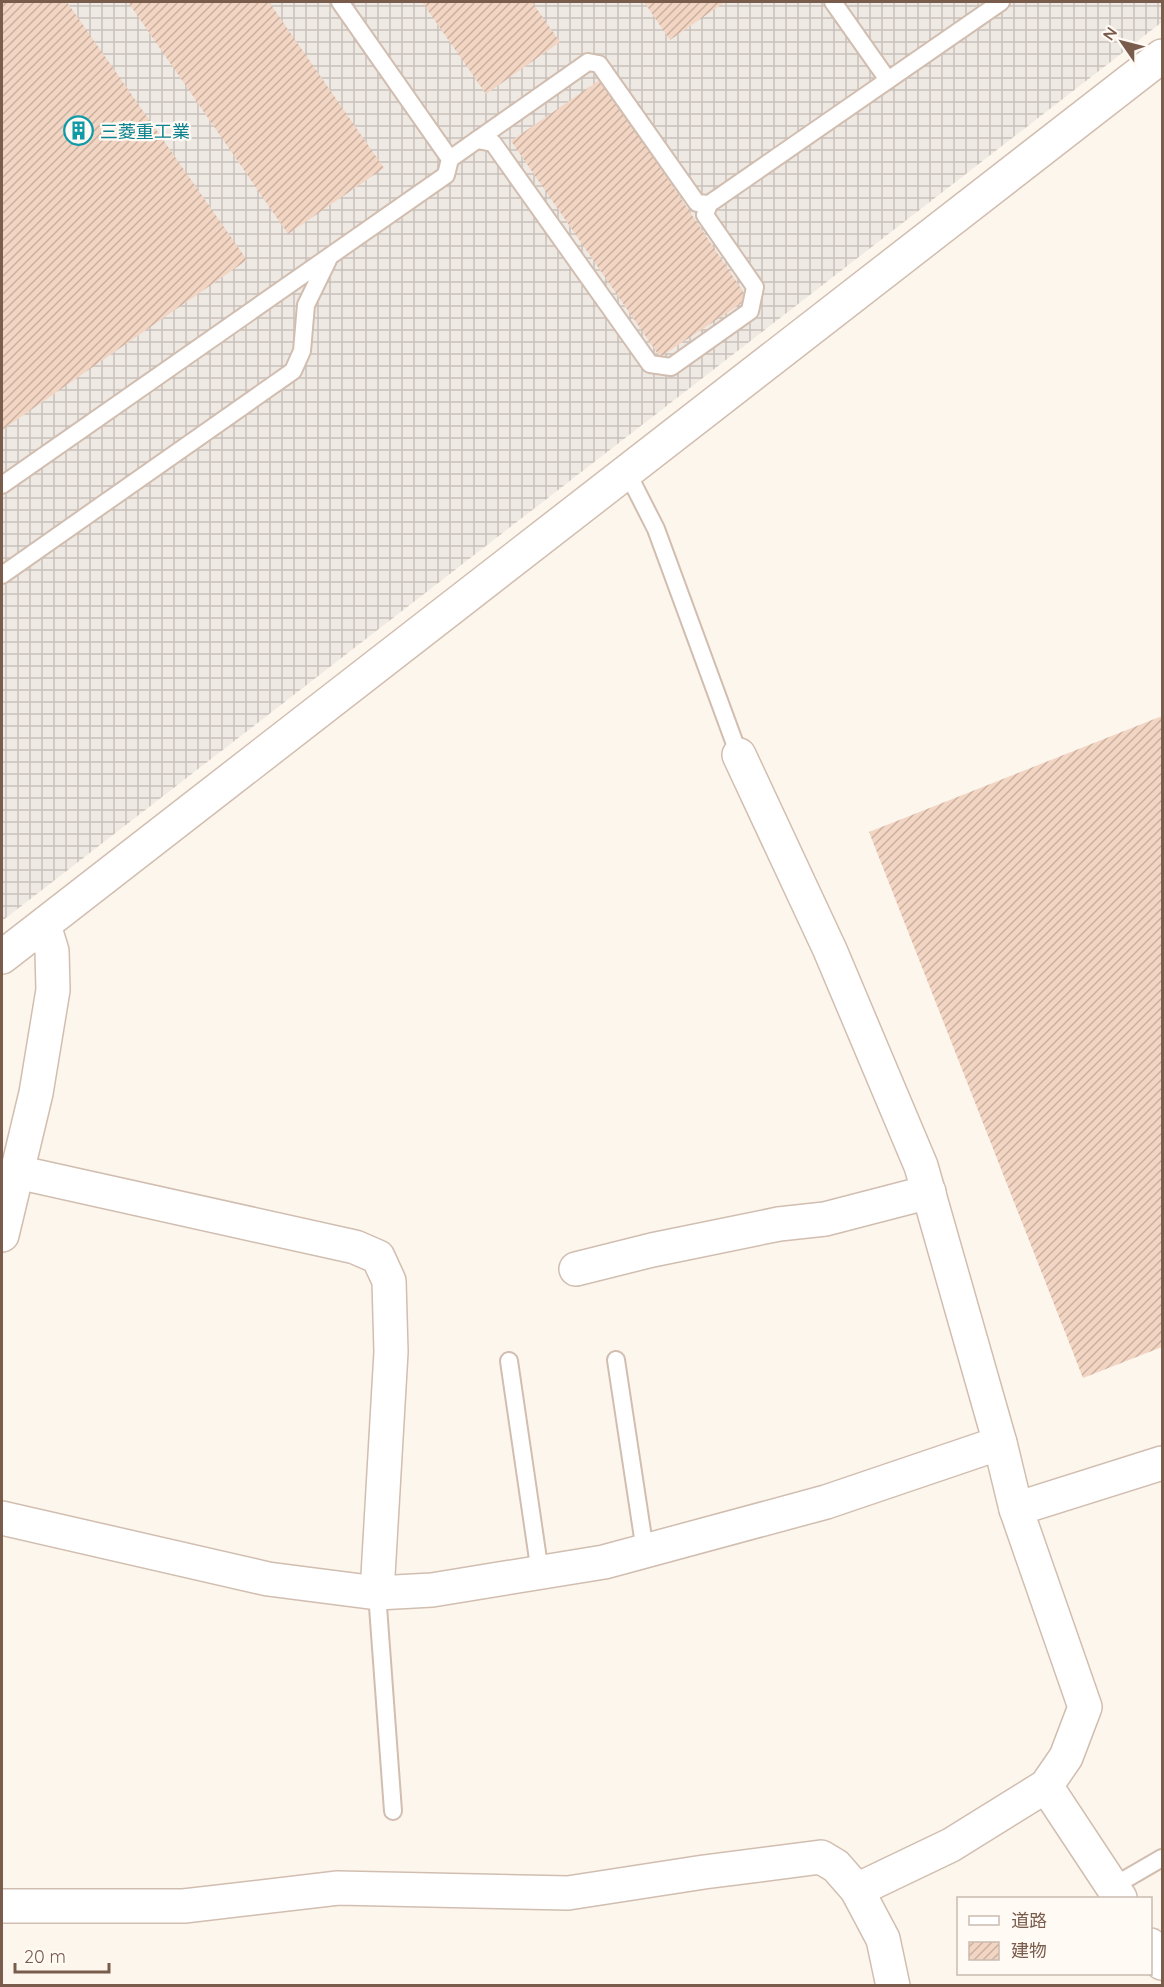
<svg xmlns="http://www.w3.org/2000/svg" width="1164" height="1987" font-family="Quicksand,'Noto Sans JP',sans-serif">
	<defs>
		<pattern id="industrial-grid" width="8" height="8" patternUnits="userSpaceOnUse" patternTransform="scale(1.5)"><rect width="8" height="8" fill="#efe9e4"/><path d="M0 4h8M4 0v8" fill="none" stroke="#c7c0bb"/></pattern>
		<pattern id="building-hatch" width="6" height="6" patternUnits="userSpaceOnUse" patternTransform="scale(1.5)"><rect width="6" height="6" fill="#f3d5c3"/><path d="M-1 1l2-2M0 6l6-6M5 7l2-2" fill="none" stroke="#cab0a1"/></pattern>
	</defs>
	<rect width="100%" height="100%" fill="#fdf6ec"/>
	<path fill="url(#industrial-grid)" d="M2 2H1162V22L2 921Z"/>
	<g fill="url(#building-hatch)">
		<path d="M2 2H67L247 260 2 430Z"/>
		<path d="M128 2H269L384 168 288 234Z"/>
		<path d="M422 2H532L560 42 486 94Z"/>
		<path d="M644 2H725L670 40Z"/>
		<path d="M601 79 744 293 742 303 660 357 511 141Z"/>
		<path d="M1162 716V1347L1083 1378 869 832Z"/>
	</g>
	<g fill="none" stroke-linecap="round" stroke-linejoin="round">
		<defs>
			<g id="service">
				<path d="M833 2 888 80"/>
				<path d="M477 140 493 143 650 364 671 367 750 311 755 287 705 215 709 204 1001 2"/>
				<path d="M450 159 588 62 599 64 697 203 709 204"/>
				<path d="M627 472 656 529 739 755"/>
				<path d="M2 485 446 175 450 159 340 2"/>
				<path d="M2 575 293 371 302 351 306 305 328 260"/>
				<path d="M616 1360 645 1551"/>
				<path d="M509 1361 540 1573"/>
				<path d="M377 1593 393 1811"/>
				<path d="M1112 1887 1162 1858"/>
			</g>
			<g id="minor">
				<path d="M739 755 830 950 921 1166 1000 1443 1016 1509 1085 1707 1066 1757 1046 1786 951 1845 857 1890"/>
				<path d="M17 1172 355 1247 378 1257 389 1281 391 1352 377 1593"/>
				<path d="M2 1235 36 1093 53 990 52 951 44 925"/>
				<path d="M576 1269 652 1250 779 1224 825 1219 929 1192"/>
				<path d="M1016 1509 1162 1463"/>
				<path d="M2 1518 268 1579 377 1593 432 1590 604 1562 826 1502 1000 1443"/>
				<path d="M1046 1786 1120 1898"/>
				<path d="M2 1906H184L338 1888 568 1893 704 1872 821 1857 836 1866 857 1890 883 1939 893 1986"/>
				<path d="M1150 1945 1162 1963"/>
			</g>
			<path id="tertiary" d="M2 957 1162 56"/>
		</defs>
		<use href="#service" stroke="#d1beb0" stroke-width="20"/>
		<use href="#minor" stroke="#d1beb0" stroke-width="36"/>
		<use href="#tertiary" stroke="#d1beb0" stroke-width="36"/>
		<use href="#service" stroke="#fff" stroke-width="16"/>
		<use href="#minor" stroke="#fff" stroke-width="33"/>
		<use href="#tertiary" stroke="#fff" stroke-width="33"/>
	</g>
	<defs>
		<symbol id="building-ring" viewBox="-11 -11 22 22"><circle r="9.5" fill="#fffaf3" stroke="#0f9aa8" stroke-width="1.5"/><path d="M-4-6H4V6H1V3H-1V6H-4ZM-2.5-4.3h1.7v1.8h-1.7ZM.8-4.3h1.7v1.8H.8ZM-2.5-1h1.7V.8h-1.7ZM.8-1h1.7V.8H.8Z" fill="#0f9aa8"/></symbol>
	</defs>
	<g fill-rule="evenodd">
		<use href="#building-ring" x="62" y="114" width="33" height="33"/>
	</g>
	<g text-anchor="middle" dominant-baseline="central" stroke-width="4.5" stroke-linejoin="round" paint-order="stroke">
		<g font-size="18" fill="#0d838f" stroke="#fffaf3" text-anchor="start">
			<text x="100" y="131">三菱重工業</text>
		</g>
	</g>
	<rect width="1164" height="1987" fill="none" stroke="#7a5c4d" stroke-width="6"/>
	<rect x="957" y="1897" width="195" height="78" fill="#fffaf3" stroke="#cabbb1" stroke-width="1.5"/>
	<rect x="969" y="1916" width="30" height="9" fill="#ffffff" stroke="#cabbb1" stroke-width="1.5"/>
	<text x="1011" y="1927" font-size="18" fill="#7a5c4d">道路</text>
	<rect x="969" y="1942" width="30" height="18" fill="url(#building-hatch)" stroke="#cabbb1" stroke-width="1.5"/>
	<text x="1011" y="1957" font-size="18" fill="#7a5c4d">建物</text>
	<g transform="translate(1122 42) rotate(305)" stroke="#fffaf3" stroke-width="4.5" paint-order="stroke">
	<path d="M0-4.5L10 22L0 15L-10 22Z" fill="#7a5c4d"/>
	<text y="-9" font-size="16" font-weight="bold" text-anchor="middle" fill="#7a5c4d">N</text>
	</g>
	<path d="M15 1963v9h94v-9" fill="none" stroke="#7a5c4d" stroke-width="3"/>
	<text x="24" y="1963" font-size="18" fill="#7a5c4d" stroke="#fffaf3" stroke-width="4.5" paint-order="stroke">20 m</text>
</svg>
